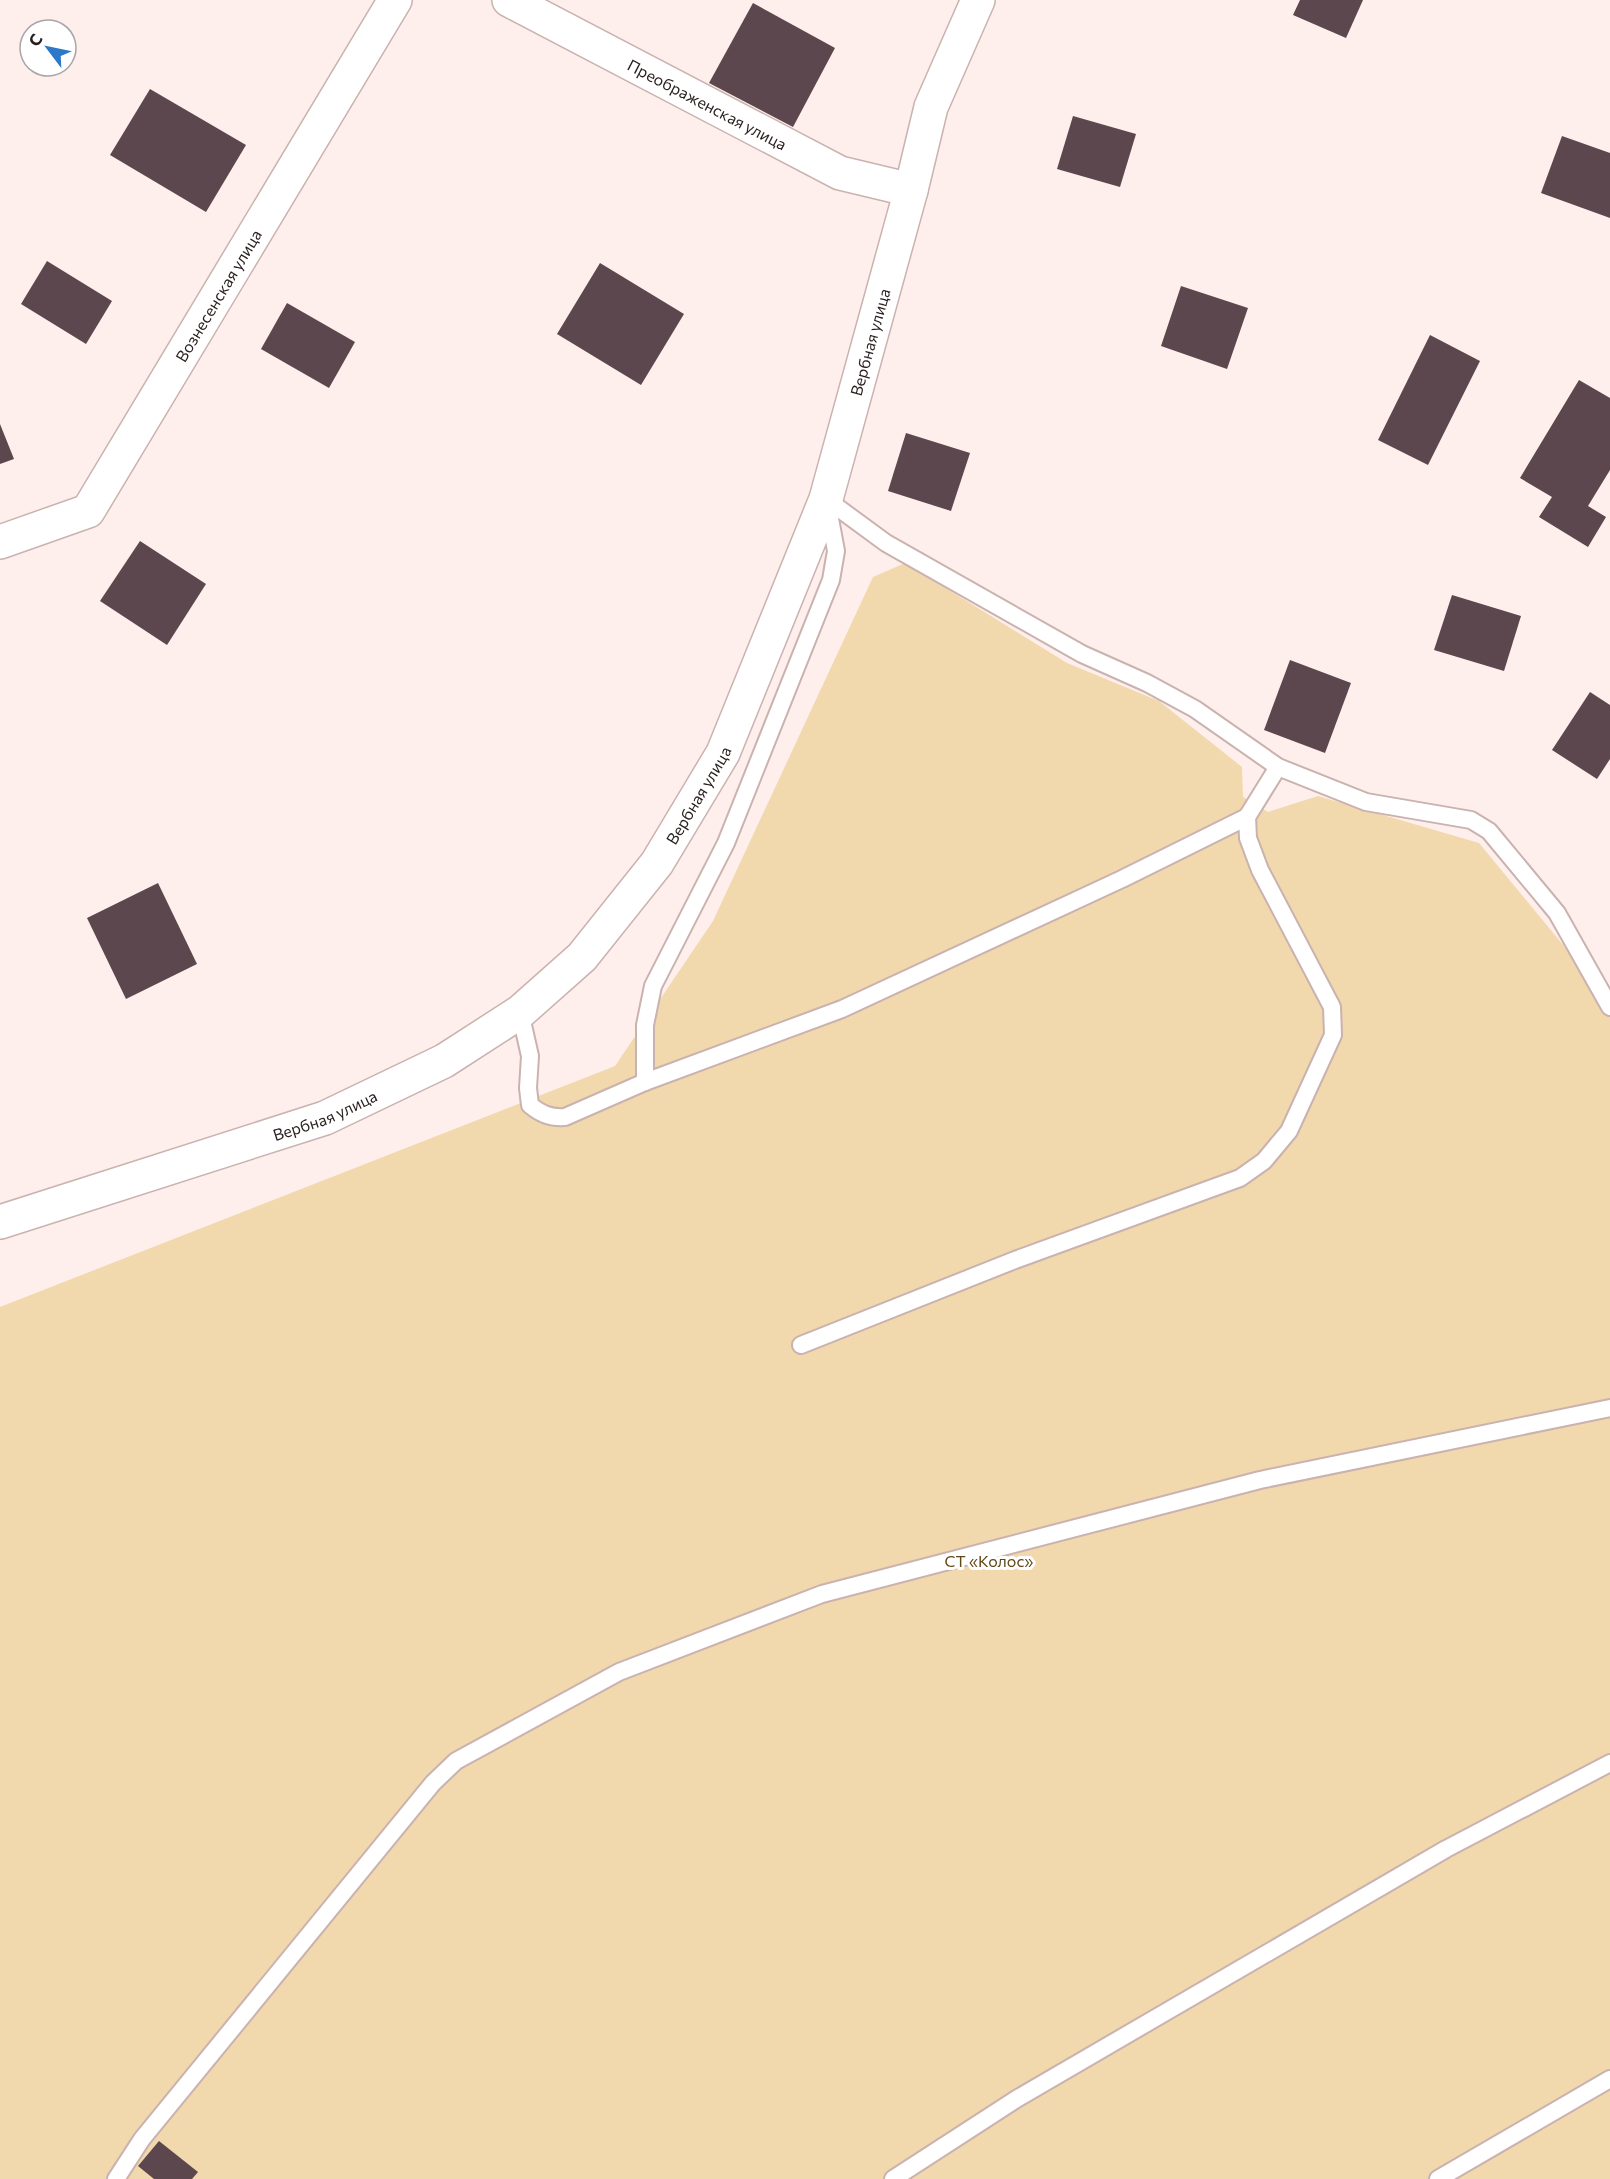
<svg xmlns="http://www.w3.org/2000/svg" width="1610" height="2179" font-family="Commissioner,sans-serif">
	<rect width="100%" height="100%" fill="#feefed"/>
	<path fill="#f1d8ad" d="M905 563 1067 663 1159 701 1242 767 1243 797 1268 812 1318 796 1479 843 1564 946 1610 1015V2179H0V1307L615 1066 713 921 873 577Z"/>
	<g fill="#5b474d">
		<path d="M1300 0H1363L1346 38 1293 15Z"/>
		<path d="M753 3 835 48 793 127 709 83Z"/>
		<path d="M150 89 246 145 206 212 110 155Z"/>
		<path d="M1073 116 1136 134 1120 187 1057 169Z"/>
		<path d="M1562 136 1610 153V218L1541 193Z"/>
		<path d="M47 261 112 301 86 344 21 304Z"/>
		<path d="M600 263 684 314 641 385 557 334Z"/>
		<path d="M1181 286 1248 308 1227 369 1161 346Z"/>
		<path d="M287 303 355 342 329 388 261 349Z"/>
		<path d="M1430 335 1480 361 1428 465 1378 440Z"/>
		<path d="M1579 380 1610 398V470L1588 506 1606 517 1588 547 1539 517 1552 497 1520 478Z"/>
		<path d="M0 424 14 459 0 464Z"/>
		<path d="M906 433 970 453 951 511 888 491Z"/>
		<path d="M140 541 206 584 167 645 100 601Z"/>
		<path d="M1452 595 1521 616 1504 671 1434 650Z"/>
		<path d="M1290 660 1351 683 1325 753 1264 730Z"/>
		<path d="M1590 692 1610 705V759L1597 779 1552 750Z"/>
		<path d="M158 883 197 964 126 999 87 918Z"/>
		<path d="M159 2141 198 2172 192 2179H154L138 2166Z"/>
	</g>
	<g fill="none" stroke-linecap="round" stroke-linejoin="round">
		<defs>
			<g id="service">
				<path d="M826 499 886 543 1082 654 1147 683 1195 709 1278 767 1366 802 1471 820 1489 831 1557 913 1610 1007"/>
				<path d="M520 1012 530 1056 528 1088 530 1105C541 1114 550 1118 565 1117L645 1082 842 1009 1122 879 1247 817"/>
				<path d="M645 1082V1025L653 986 726 843 831 580 836 551 828 508"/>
				<path d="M801 1345 1015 1260 1240 1178 1264 1161 1289 1131 1333 1035 1332 1007 1260 870 1248 838 1247 817 1278 767"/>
				<path d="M116 2179 142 2139 433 1783 456 1761 619 1672 822 1594 1260 1480 1610 1408"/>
				<path d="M893 2179 1018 2098 1446 1849 1610 1763"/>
				<path d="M1438 2179 1610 2079"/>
			</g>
			<g id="minor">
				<path id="s1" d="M509 0 840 173 911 190"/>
				<path id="s2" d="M0 542 88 511 395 0"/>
				<path id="s3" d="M0 1222 325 1118 444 1061 520 1012 582 957 657 863 723 753 826 499 911 190 931 107 978 0"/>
			</g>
		</defs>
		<use href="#service" stroke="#cab2af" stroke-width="20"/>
		<use href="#minor" stroke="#cab2af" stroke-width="36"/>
		<use href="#service" stroke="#fff" stroke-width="16"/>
		<use href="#minor" stroke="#fff" stroke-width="33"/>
	</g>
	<g text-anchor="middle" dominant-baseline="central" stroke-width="6" stroke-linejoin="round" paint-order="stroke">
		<g font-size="16" fill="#281f1e" stroke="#fff">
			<text stroke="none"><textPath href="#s1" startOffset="224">Преображенская улица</textPath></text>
			<text stroke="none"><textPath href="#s2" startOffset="345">Вознесенская улица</textPath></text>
			<text stroke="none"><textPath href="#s3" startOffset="1332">Вербная улица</textPath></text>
			<text stroke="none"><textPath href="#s3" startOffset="846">Вербная улица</textPath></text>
			<text stroke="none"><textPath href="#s3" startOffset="342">Вербная улица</textPath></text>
		</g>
		<g font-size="16" fill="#614817" stroke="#fff">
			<text x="989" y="1560">СТ «Колос»</text>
		</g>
	</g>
	<g transform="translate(48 48) rotate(302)"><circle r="28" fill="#ffffff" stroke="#a9a5a5" stroke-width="1.5"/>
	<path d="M0-4.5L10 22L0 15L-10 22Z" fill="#2b79c8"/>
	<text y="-9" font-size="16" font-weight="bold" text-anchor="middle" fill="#281f1e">С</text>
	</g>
</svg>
